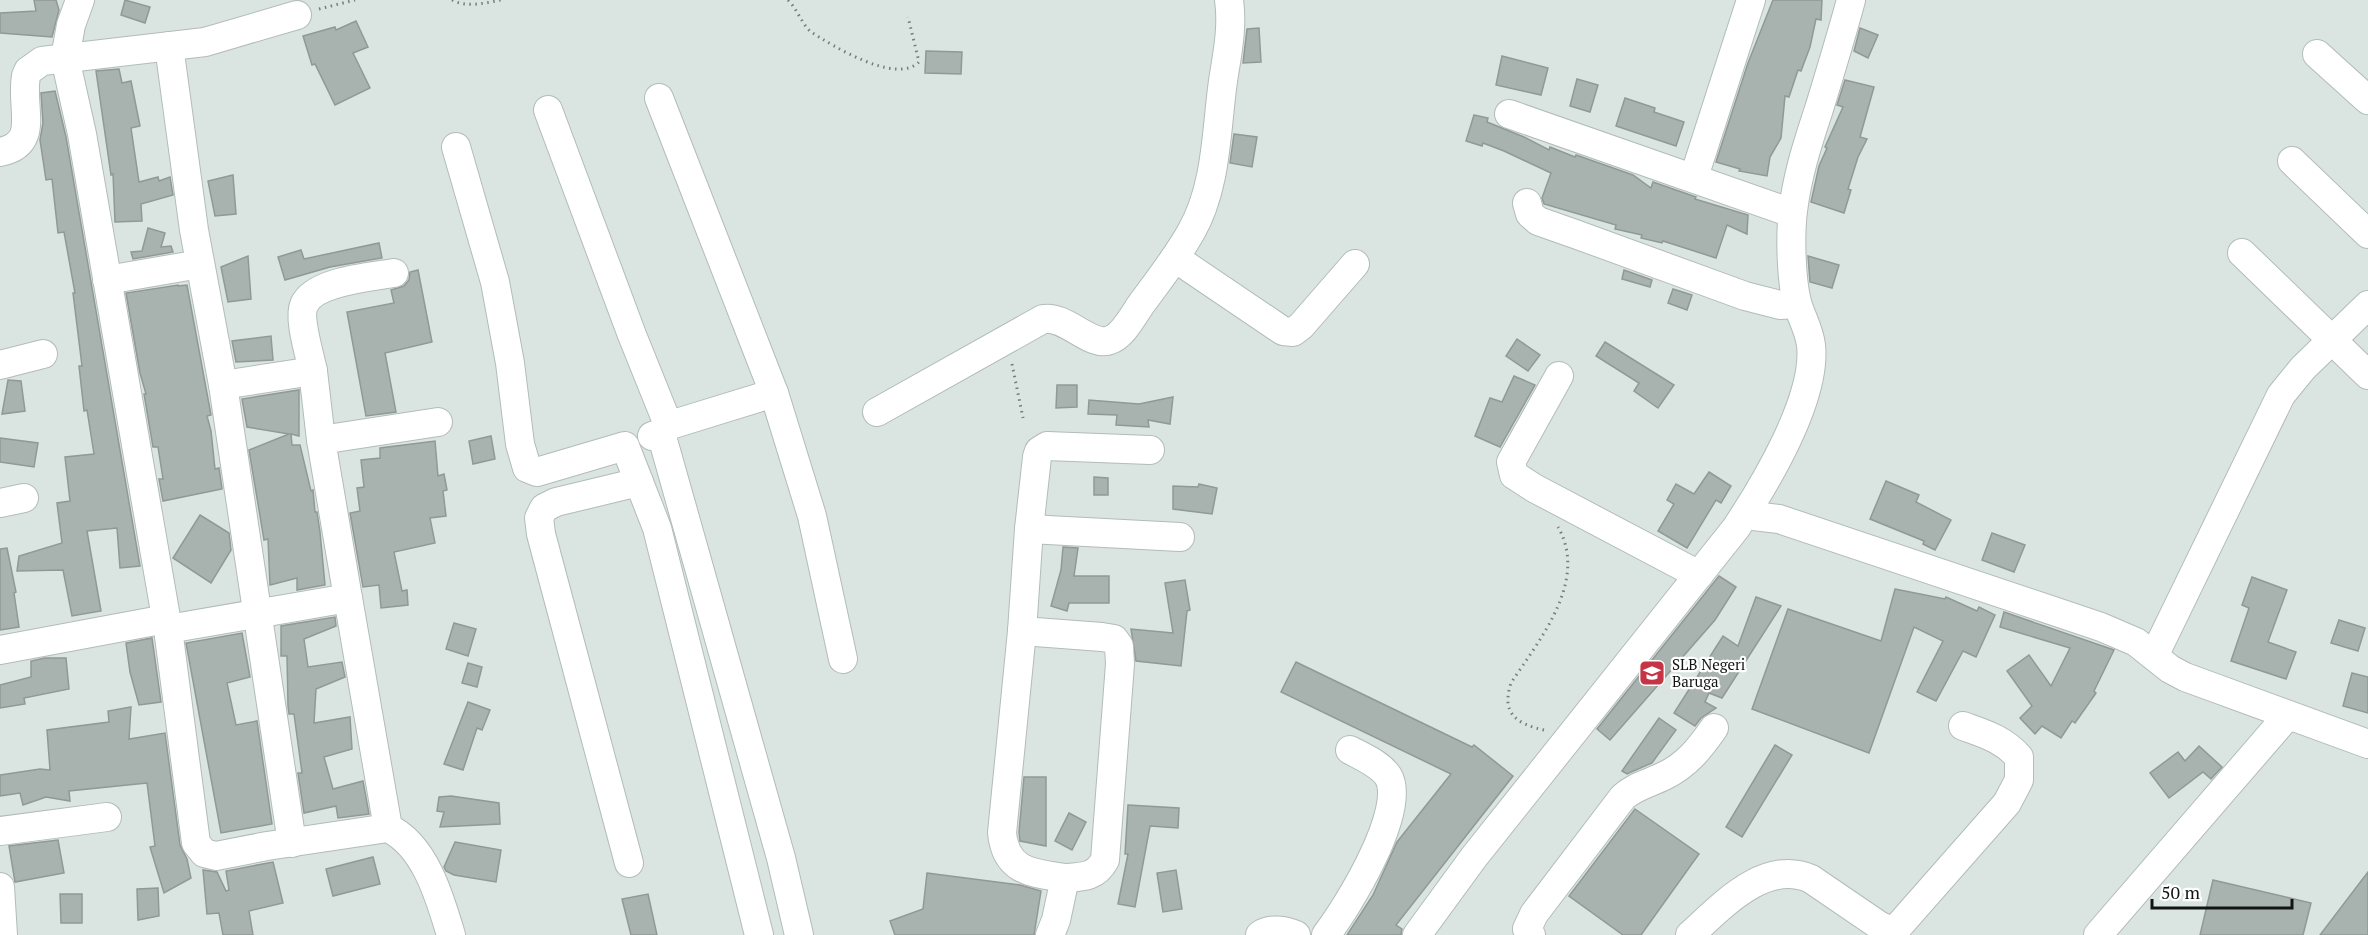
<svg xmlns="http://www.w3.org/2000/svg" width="2368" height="935" font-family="'PT Serif',serif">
	<rect width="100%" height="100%" fill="#dae5e1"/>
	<g fill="#a8b2ae" stroke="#909995" stroke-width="1.5">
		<path d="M34 0H56L59 10 52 37 0 33V13L36 11Z"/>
		<path d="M125 0 150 7 145 23 121 15Z"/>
		<path d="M1773 0H1822L1821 20 1816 19 1810 47 1801 71 1798 70 1789 97 1785 96 1781 138 1770 157 1767 176 1739 171 1740 169 1716 162 1748 63Z"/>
		<path d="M356 21 368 47 353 53 370 88 335 105 315 64 312 65 303 36 335 27 336 30Z"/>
		<path d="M1259 28 1261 62 1243 63 1247 29Z"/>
		<path d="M1860 28 1878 35 1868 58 1854 51Z"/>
		<path d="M926 51 962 52 961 74 925 73Z"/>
		<path d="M1502 56 1548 68 1541 95 1496 85Z"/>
		<path d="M119 69 122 83 131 81 140 126 131 128 139 182 158 177 159 181 170 177 173 195 141 204 142 221 115 222 113 174 111 175 96 71Z"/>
		<path d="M1577 79 1598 85 1590 112 1570 106Z"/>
		<path d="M1845 80 1874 87 1860 137 1867 139 1858 157 1848 189 1851 190 1844 213 1811 202 1819 166 1827 148 1825 147 1843 107 1837 105Z"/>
		<path d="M55 91 66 137 140 566 120 568 117 528 87 531 101 611 72 616 63 570 17 571 19 556 62 543 57 503 70 501 65 457 94 454 87 410 84 411 79 366H82L73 293H75L64 232 58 233 52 179 46 180 40 140 43 123 41 93Z"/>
		<path d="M1625 98 1655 108 1654 112 1684 122 1676 146 1616 126Z"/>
		<path d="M1474 115 1488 118 1487 122 1524 137 1549 150 1550 147 1575 157 1576 155 1633 175 1651 188 1653 182 1696 197 1695 199 1748 215 1747 234 1727 225 1716 258 1663 241 1662 243 1641 238 1642 235 1615 229 1616 225 1544 204 1542 198 1551 173 1504 151 1483 143 1482 146 1466 141Z"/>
		<path d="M1234 134 1257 137 1252 167 1230 163Z"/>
		<path d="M233 175 236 214 215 216 208 181Z"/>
		<path d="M148 228 165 233 161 247 171 246 173 252 133 259 131 252 142 251Z"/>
		<path d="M379 243 382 258 330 267 285 280 278 257 301 250 304 259Z"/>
		<path d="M248 256 251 299 228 302 221 267Z"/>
		<path d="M1808 256 1839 265 1832 288 1810 282Z"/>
		<path d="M418 270 432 342 385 353 396 412 366 416 347 312 394 303 391 290 404 286 409 280 410 272Z"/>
		<path d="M1624 270 1652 280 1650 287 1622 279Z"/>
		<path d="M178 285V286L187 285 211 415 207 416 211 431 215 469 219 468 222 489 163 501 159 479H163L158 447H153L144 394H146L140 373 126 293Z"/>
		<path d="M1673 289 1692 295 1687 310 1668 303Z"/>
		<path d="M271 336 273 360 236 362 232 341Z"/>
		<path d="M1517 339 1540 355 1528 371 1506 356Z"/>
		<path d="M1605 342 1674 385 1658 408 1634 391 1639 383 1596 356Z"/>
		<path d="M1514 376 1535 385 1500 447 1475 436 1490 398 1502 402Z"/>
		<path d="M8 380 21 381 25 411 2 414Z"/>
		<path d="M1057 385H1077V407L1056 408Z"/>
		<path d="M299 390V436L291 434 292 445H300L311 491 313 490 315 512H317L320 532 325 585 297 590V578L270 585 268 539 264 540 249 450 289 434 247 427 242 399Z"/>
		<path d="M1173 397 1170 424 1148 420 1149 427 1116 425 1117 415 1088 414 1089 400 1139 404Z"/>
		<path d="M491 436 495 459 473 464 469 441Z"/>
		<path d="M0 438 38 443 34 467 0 462Z"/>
		<path d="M435 441 438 476 444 474 447 490 443 491 446 516 430 518 435 543 394 552 402 591 407 590 408 605 381 608 379 585 363 587 350 513 360 511 357 488 364 487 361 460 380 458V448Z"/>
		<path d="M1709 472 1731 486 1721 503 1716 500 1687 548 1658 531 1674 504 1667 500 1676 484 1694 494Z"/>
		<path d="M1094 477 1108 478V495H1094Z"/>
		<path d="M1886 481 1919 495 1916 502 1951 520 1935 550 1923 544 1924 541 1870 519Z"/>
		<path d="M1199 484 1217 488 1212 514 1173 509V486L1198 487Z"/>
		<path d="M200 515 229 533 231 550 211 583 173 558Z"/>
		<path d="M1992 533 2025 545 2014 572 1982 560Z"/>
		<path d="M1063 547 1078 548 1074 576H1109V603H1069L1067 611 1051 606 1061 570Z"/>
		<path d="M7 548 16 592 14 593 19 627 0 630V549Z"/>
		<path d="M1719 576 1736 587 1715 620 1610 740 1597 729Z"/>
		<path d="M2252 577 2287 590 2268 642 2296 652 2286 679 2231 661 2249 608 2242 605Z"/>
		<path d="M1185 580 1190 610 1187 611 1181 666 1136 661 1131 629 1173 633 1165 583Z"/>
		<path d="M1895 589 1945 599 1946 597 1977 611 1979 607 1995 615 1976 657 1963 651 1936 701 1917 692 1943 641 1914 627 1869 753 1752 709 1788 609 1881 641Z"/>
		<path d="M1756 597 1781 606 1722 698 1709 693 1705 702 1716 708 1701 718 1695 726 1674 713 1723 636 1738 646Z"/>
		<path d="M2004 612 2114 650 2094 691 2096 693 2075 723 2072 721 2061 738 2042 726 2035 734 2020 718 2032 706 2007 671 2029 655 2051 686 2070 648 2000 627Z"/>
		<path d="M335 617 336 626 304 639 308 667 342 662 345 677 316 689 314 723 350 717 352 749 324 757 333 789 363 781 369 814 338 818 336 806 304 813 298 773H302L294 714H289L288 706 287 656H281V626Z"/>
		<path d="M2339 620 2365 628 2358 651 2331 643Z"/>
		<path d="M454 623 476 629 468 656 446 649Z"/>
		<path d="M242 633 250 677 227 683 236 725 257 721 272 824 221 833 186 643Z"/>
		<path d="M152 638 161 702 139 705 130 672 126 643Z"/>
		<path d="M45 658H66L69 689 24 698 25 704 0 708V685L31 677V661Z"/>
		<path d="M1296 662 1472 747 1474 745 1513 776 1396 925 1402 929 1401 935H1347L1373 895 1397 842 1451 774 1281 692Z"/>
		<path d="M468 663 482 667 477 687 462 683Z"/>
		<path d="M2352 673 2368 677V713L2343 706Z"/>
		<path d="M468 702 490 710 482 730 477 728 463 770 444 764Z"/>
		<path d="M131 707 129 739 165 733 180 845 187 859 191 878 164 893 150 847 155 846 147 783 69 791 70 801 46 797 23 805 20 793 0 796V775L40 769 50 770 47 730 109 722 108 711Z"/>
		<path d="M1659 718 1676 730 1652 763 1627 774 1622 771Z"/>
		<path d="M1775 745 1792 755 1742 837 1726 827Z"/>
		<path d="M2199 746 2222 767 2211 779 2203 772 2169 798 2150 773 2178 752 2185 761Z"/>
		<path d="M1024 777H1046V846L1020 841 1019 832Z"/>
		<path d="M451 796 499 803 500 824 440 827 444 812 437 811 439 797Z"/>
		<path d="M1128 805 1179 808 1178 828 1150 826 1135 907 1118 904 1128 854H1125Z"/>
		<path d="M1635 809 1699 854 1641 935H1623L1569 896Z"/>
		<path d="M1069 813 1086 822 1072 850 1055 841Z"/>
		<path d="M58 840 64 873 15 882 9 846Z"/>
		<path d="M455 842 501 850 496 882 454 875 446 871 444 867Z"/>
		<path d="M373 857 380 884 333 896 326 869Z"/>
		<path d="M273 862 283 903 249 911 253 935H223L219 913 207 914 203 870 217 872 226 891 229 890 226 871Z"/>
		<path d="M1176 870 1182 909 1163 912 1157 873Z"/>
		<path d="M2368 872V935H2320Z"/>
		<path d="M927 873 1020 885 1041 891 1034 935H895L890 921 923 909Z"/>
		<path d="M2213 880 2311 903 2303 935H2200Z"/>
		<path d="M158 888 159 916 138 920 137 889Z"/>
		<path d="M60 894H82V923H61Z"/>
		<path d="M648 894 657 935H631L622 899Z"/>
	</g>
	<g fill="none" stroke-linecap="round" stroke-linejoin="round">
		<defs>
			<g id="minor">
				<path d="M80 0 71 25 65 58 82 134 168 629 196 843 204 853 216 856 267 846 388 828C425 845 440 898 451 935"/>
				<path d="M169 46 194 230 223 385 292 843"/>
				<path d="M2317 54 2368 100"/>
				<path d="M659 98 774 393 667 426"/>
				<path d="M548 110 632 335 665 417 667 426 661 433 652 436"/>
				<path d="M1509 114 1792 213"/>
				<path d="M456 147 495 282 510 363 520 444 527 468 537 472 625 446 639 482"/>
				<path d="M0 152C41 144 20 108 26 76L28 71 42 61 205 42 297 15"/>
				<path d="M2292 161 2368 234"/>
				<path d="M1694 177 1751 0"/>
				<path d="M1527 203 1530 214 1538 221 1575 234 1745 296 1780 305 1797 304"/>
				<path d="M2242 253 2368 375"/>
				<path d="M1175 258 1283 331 1293 332 1301 326 1355 264"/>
				<path d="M107 280 200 264"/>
				<path d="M0 365 43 354"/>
				<path d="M313 371C310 356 298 318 304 305 314 281 371 277 394 273"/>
				<path d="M1559 376 1511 462 1514 475 1534 488 1699 575"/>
				<path d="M223 385 313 371 321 440 438 422"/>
				<path d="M774 393 812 516 843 659"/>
				<path d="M877 412 1043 319C1067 315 1090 348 1110 340 1123 336 1134 314 1142 303 1159 280 1177 257 1191 232 1217 187 1216 131 1223 81 1227 55 1233 27 1229 0"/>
				<path d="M661 433 781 858 799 935"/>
				<path d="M321 440 348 598"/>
				<path d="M0 503 24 498"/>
				<path d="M1745 515 1779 519 2101 627 2136 642 2170 669 2185 677 2368 744"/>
				<path d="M1029 529 1180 537"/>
				<path d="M168 629 348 598 388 828"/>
				<path d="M1022 631 1102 637 1114 639 1119 646 1120 664 1105 860C1096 877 1083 877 1065 878"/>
				<path d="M0 650 166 619"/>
				<path d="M2154 656 2281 395 2303 368 2368 305"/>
				<path d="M0 831 107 817"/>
				<path d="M629 863 541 534 539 518 544 508 556 502 639 482 657 528 759 935"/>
				<path d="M0 887 3 935"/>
				<path d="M1050 935 1056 920 1065 878C1032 873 1006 872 1002 833L1022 631 1029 529 1037 457 1039 451 1047 446 1150 450"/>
				<path d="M1260 935C1270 928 1285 930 1296 935"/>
				<path d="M1326 935C1347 908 1408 809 1388 776 1380 764 1363 757 1350 750"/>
				<path d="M1417 935 1474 857 1736 528C1765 484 1817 398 1811 345 1809 329 1801 317 1797 302 1791 279 1790 235 1793 211 1797 176 1808 142 1819 109 1830 73 1841 37 1851 0"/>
				<path d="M1531 935 1527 929 1534 914 1623 797C1635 786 1650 783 1664 776 1687 765 1700 748 1714 728"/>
				<path d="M1690 935C1721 907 1765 858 1811 879L1880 926 1890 930 1897 928 2007 803 2019 780V757C2003 739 1985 734 1963 726"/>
				<path d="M2098 935 2288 715"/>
			</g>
		</defs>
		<use href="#minor" stroke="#b2bcb8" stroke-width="30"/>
		<g stroke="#767e7b" stroke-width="3" stroke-dasharray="1.5 4.5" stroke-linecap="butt">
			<path d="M452 0C467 8 485 3 501 0"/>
			<path d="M788 0C798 10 801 23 811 32 833 46 896 85 919 62L908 17"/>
			<path d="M319 9 355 0"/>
			<path d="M1012 364 1023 418"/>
			<path d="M1544 730C1516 724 1501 713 1511 683 1539 640 1589 581 1558 527"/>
		</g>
		<use href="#minor" stroke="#fff" stroke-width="28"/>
	</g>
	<defs>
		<symbol id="school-square" viewBox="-11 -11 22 22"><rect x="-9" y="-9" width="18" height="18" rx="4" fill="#c63545" stroke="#fff"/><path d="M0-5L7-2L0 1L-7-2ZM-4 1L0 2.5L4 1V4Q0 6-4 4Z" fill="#fff"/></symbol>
	</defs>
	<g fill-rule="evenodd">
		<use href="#school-square" x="1637" y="658" width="30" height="30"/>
	</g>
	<g text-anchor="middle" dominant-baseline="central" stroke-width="4.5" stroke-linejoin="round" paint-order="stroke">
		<g font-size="15" fill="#101413" stroke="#fff" text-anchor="start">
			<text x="1672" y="664">SLB Negeri<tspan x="1672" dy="17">Baruga</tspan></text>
		</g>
	</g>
	<path d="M2152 899v9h140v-9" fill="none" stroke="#101413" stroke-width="3"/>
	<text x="2161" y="899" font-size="18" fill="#101413" stroke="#ffffff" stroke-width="4.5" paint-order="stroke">50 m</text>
</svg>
